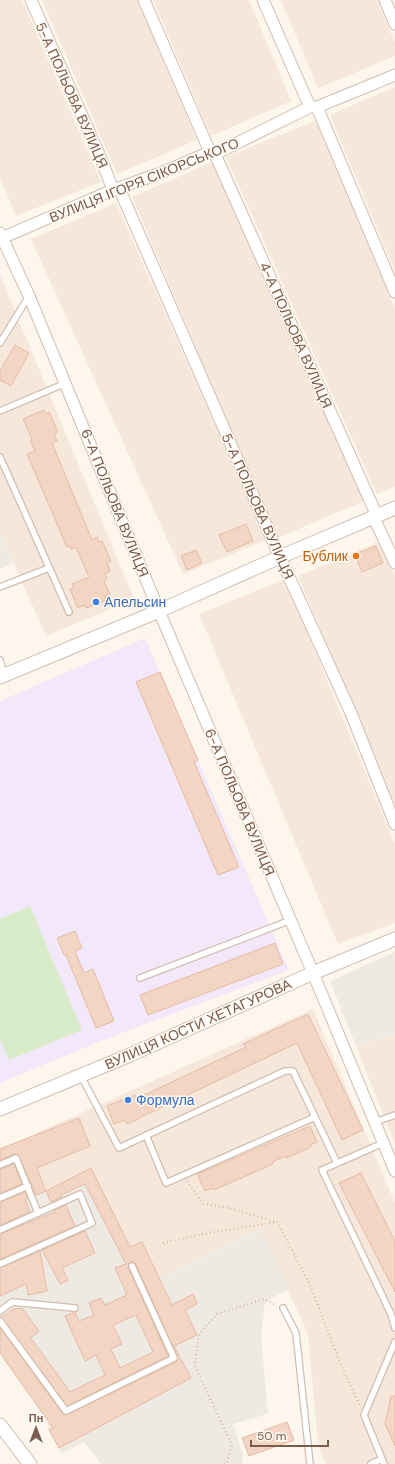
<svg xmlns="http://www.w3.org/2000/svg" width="395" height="1464" font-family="'DM Sans',sans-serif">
	<rect width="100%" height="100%" fill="#fdf6ec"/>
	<g fill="#f5e8da">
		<path d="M0 0H22L101 182 16 216 0 177Z"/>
		<path d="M42 0H138L197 140 117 174Z"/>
		<path d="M153 0H249L291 101 211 136Z"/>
		<path d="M281 0H377L395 43V56L318 88Z"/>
		<path d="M395 87V271L330 115Z"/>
		<path d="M317 120 395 309V487L377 494 226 157Z"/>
		<path d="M212 162 364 501 277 538 132 197Z"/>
		<path d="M116 203 266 540 183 574 31 239Z"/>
		<path d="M0 275 134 599 46 636 0 532Z"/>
		<path d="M381 541 395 576V806L298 576Z"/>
		<path d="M285 579 395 844V923L338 944 199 614Z"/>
		<path d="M313 1009 395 1203V1464H325L318 1444 308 1335 261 1229 159 1280 130 1247 91 1168 46 1191 26 1138Z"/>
		<path d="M395 1035V1144L356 1046Z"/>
	</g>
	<g fill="#efe9e4">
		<path d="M0 532 13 563 0 569Z"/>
		<path d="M395 952V1035L356 1046 330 981Z"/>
		<path d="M26 1138 46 1191 91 1168 130 1247 159 1280 261 1229 289 1289 265 1302 261 1336 268 1414 233 1424 243 1455 242 1464H101L84 1442 62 1453 49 1430 46 1418 0 1353V1149Z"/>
	</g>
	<path fill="#f3e8fa" d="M145 638 289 970 98 1042 0 1083V701Z"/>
	<path fill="#d8ecc9" d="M30 906 82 1030 9 1060 0 1039V919Z"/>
	<g fill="#f3d5c3" stroke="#e6bba3" fill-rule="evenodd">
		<path d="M15 345 29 353 11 386 0 380V371Z"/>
		<path d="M44 410 46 414 49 412 58 432 54 434 57 441 52 443 92 540 97 537 99 542 102 541 111 561 107 563 110 571 105 573 107 579 104 581 110 594 105 596 107 600 86 608 85 605 78 608 70 589 74 588 72 584 89 577 76 547 71 549 70 546 67 547 27 454 35 451 30 440 32 439 23 419Z"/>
		<path d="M246 524 253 541 227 552 219 535Z"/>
		<path d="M376 546 383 563 362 572 355 554Z"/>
		<path d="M196 550 202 563 187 570 181 556Z"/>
		<path d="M160 672 198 760 194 762 239 867 218 875 136 682Z"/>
		<path d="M75 931 82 948 75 951 84 973 93 969 114 1021 96 1028 66 955H64L57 938Z"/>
		<path d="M275 943 283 964 148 1015 140 995Z"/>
		<path d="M308 1014 363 1130 342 1140 297 1043 139 1118V1119L127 1124 125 1120 114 1124 107 1106 135 1095 136 1099 246 1047 243 1044Z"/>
		<path d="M79 1118 90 1146 37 1168 46 1191 36 1195 18 1154H14L0 1160V1149Z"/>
		<path d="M310 1126 317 1142 310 1145 311 1147 287 1158 286 1156 272 1162 273 1164 214 1190 213 1188 205 1191 197 1174Z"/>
		<path d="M14 1164 22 1184 0 1193V1169Z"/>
		<path d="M91 1168 130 1247 142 1242 172 1305 193 1294 197 1304 185 1310 197 1335 174 1346 191 1378 59 1448 49 1430 53 1428 0 1353V1328L63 1414 66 1415 176 1362 178 1359 136 1264 133 1262 129 1263 128 1268 168 1356 67 1406 1 1317 14 1309 22 1308 39 1331 31 1338 70 1392 105 1375 96 1355 85 1361 65 1316 75 1312 79 1321 94 1315 89 1303 101 1298 105 1305 127 1295 115 1268 126 1264 85 1184 61 1195 62 1197 51 1202 46 1191ZM136 1315 153 1352 120 1368 111 1349 122 1344 113 1325Z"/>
		<path d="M361 1173 395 1241V1292L339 1183Z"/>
		<path d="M25 1192 28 1198 25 1199 30 1212 0 1225V1202Z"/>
		<path d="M66 1205 75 1226 0 1259V1234L55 1212V1210Z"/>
		<path d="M85 1231 95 1253 62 1268 68 1280 60 1284 42 1250Z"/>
		<path d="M40 1251 47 1291 28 1295 26 1284 0 1296V1268Z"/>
		<path d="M391 1396H395V1446L385 1424Z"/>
		<path d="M287 1422 294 1440 249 1456 242 1438Z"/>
	</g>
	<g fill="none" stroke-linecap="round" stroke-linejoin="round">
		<defs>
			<g id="service">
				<path d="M0 343 29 296"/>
				<path d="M0 411 66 383"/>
				<path d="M0 457 69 612"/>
				<path d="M0 587 49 568"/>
				<path d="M0 660 4 675"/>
				<path d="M140 978 291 920"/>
				<path d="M81 1076 119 1148 285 1071H293L337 1163"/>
				<path d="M375 1122 395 1115"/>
				<path d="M146 1135 166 1183 315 1117"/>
				<path d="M383 1143 322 1170 391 1314 395 1328"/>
				<path d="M0 1165 16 1158 38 1213 0 1230"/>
				<path d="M0 1198 28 1186"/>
				<path d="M0 1264 92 1223 80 1194 38 1213"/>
				<path d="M283 1308 296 1333 310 1464"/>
				<path d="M0 1311 12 1302 75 1308"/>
				<path d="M0 1321 66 1411 174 1358 132 1266"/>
				<path d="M371 1464 382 1459"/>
				<path d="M384 1464 364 1415 395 1342"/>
			</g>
			<g id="minor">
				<path d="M31 0 102 161 113 190"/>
				<path d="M144 0 210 152"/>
				<path d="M263 0 310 107"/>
				<path d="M385 0 395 24"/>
				<path d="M317 107 395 292"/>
				<path d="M215 154 377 516"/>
				<path d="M119 188 280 557 351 713 395 824"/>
				<path d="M0 233 29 296 159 611 313 973 395 1171"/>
				<path d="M2 238 113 190 161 173 210 152 215 154 310 107H317L395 75"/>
				<path d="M374 518 395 563"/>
			</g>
			<g id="tertiary">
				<path d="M0 677 159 611 280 557 395 508"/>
				<path d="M0 1109 130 1055 313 973 395 939"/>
				<path d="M0 1425 30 1464"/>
			</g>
		</defs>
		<use href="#service" stroke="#d1beb0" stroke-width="8"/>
		<use href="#minor" stroke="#d1beb0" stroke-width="13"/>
		<use href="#tertiary" stroke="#d1beb0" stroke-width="15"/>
		<g stroke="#d9b8a5" stroke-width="2" stroke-dasharray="1 3" stroke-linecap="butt">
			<path d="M187 1181 203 1204 225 1207 277 1222 310 1285 341 1365 360 1406"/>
			<path d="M163 1243 203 1234 276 1222"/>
			<path d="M224 1464 227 1463 232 1445 195 1366 199 1334 217 1314 264 1299 276 1305"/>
		</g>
		<use href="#service" stroke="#fff" stroke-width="5.5"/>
		<use href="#minor" stroke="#fff" stroke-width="11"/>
		<use href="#tertiary" stroke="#fff" stroke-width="13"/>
	</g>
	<circle fill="#e8710a" stroke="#fffaf3" stroke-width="1.5" cx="356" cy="556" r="4"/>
	<g fill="#3f7fe0" stroke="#fffaf3" stroke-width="1.5">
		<circle cx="96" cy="602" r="4"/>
		<circle cx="128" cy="1100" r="4"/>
	</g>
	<g text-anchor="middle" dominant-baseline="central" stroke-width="3" stroke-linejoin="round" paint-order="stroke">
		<g font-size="14" fill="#7a5c4d" stroke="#fffaf3">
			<text transform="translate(72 95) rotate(66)">5-А ПОЛЬОВА ВУЛИЦЯ</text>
			<text transform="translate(144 180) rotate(-22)">ВУЛИЦЯ ІГОРЯ СІКОРСЬКОГО</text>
			<text transform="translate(296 335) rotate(66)">4-А ПОЛЬОВА ВУЛИЦЯ</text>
			<text transform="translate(115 503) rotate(68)">6-А ПОЛЬОВА ВУЛИЦЯ</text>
			<text transform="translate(258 506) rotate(66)">5-А ПОЛЬОВА ВУЛИЦЯ</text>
			<text transform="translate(240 802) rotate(67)">6-А ПОЛЬОВА ВУЛИЦЯ</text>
			<text transform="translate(198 1024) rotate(-24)">ВУЛИЦЯ КОСТИ ХЕТАГУРОВА</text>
		</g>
		<g font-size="14" fill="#c56008" stroke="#fffaf3" text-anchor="end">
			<text x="348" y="556">Бублик</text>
		</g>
		<g font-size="14" fill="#366cbe" stroke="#fffaf3" text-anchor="start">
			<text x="104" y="602">Апельсин</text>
			<text x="136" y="1100">Формула</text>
		</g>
	</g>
	<g transform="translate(36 1428)" stroke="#fffaf3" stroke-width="3" paint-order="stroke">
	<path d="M0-3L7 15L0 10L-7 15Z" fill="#7a5c4d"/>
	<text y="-6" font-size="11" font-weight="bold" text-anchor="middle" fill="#7a5c4d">Пн</text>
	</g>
	<path d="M251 1440v6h77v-6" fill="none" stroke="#7a5c4d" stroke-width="2"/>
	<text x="257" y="1440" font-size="12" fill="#7a5c4d" stroke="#fffaf3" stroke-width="3" paint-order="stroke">50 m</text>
</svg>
